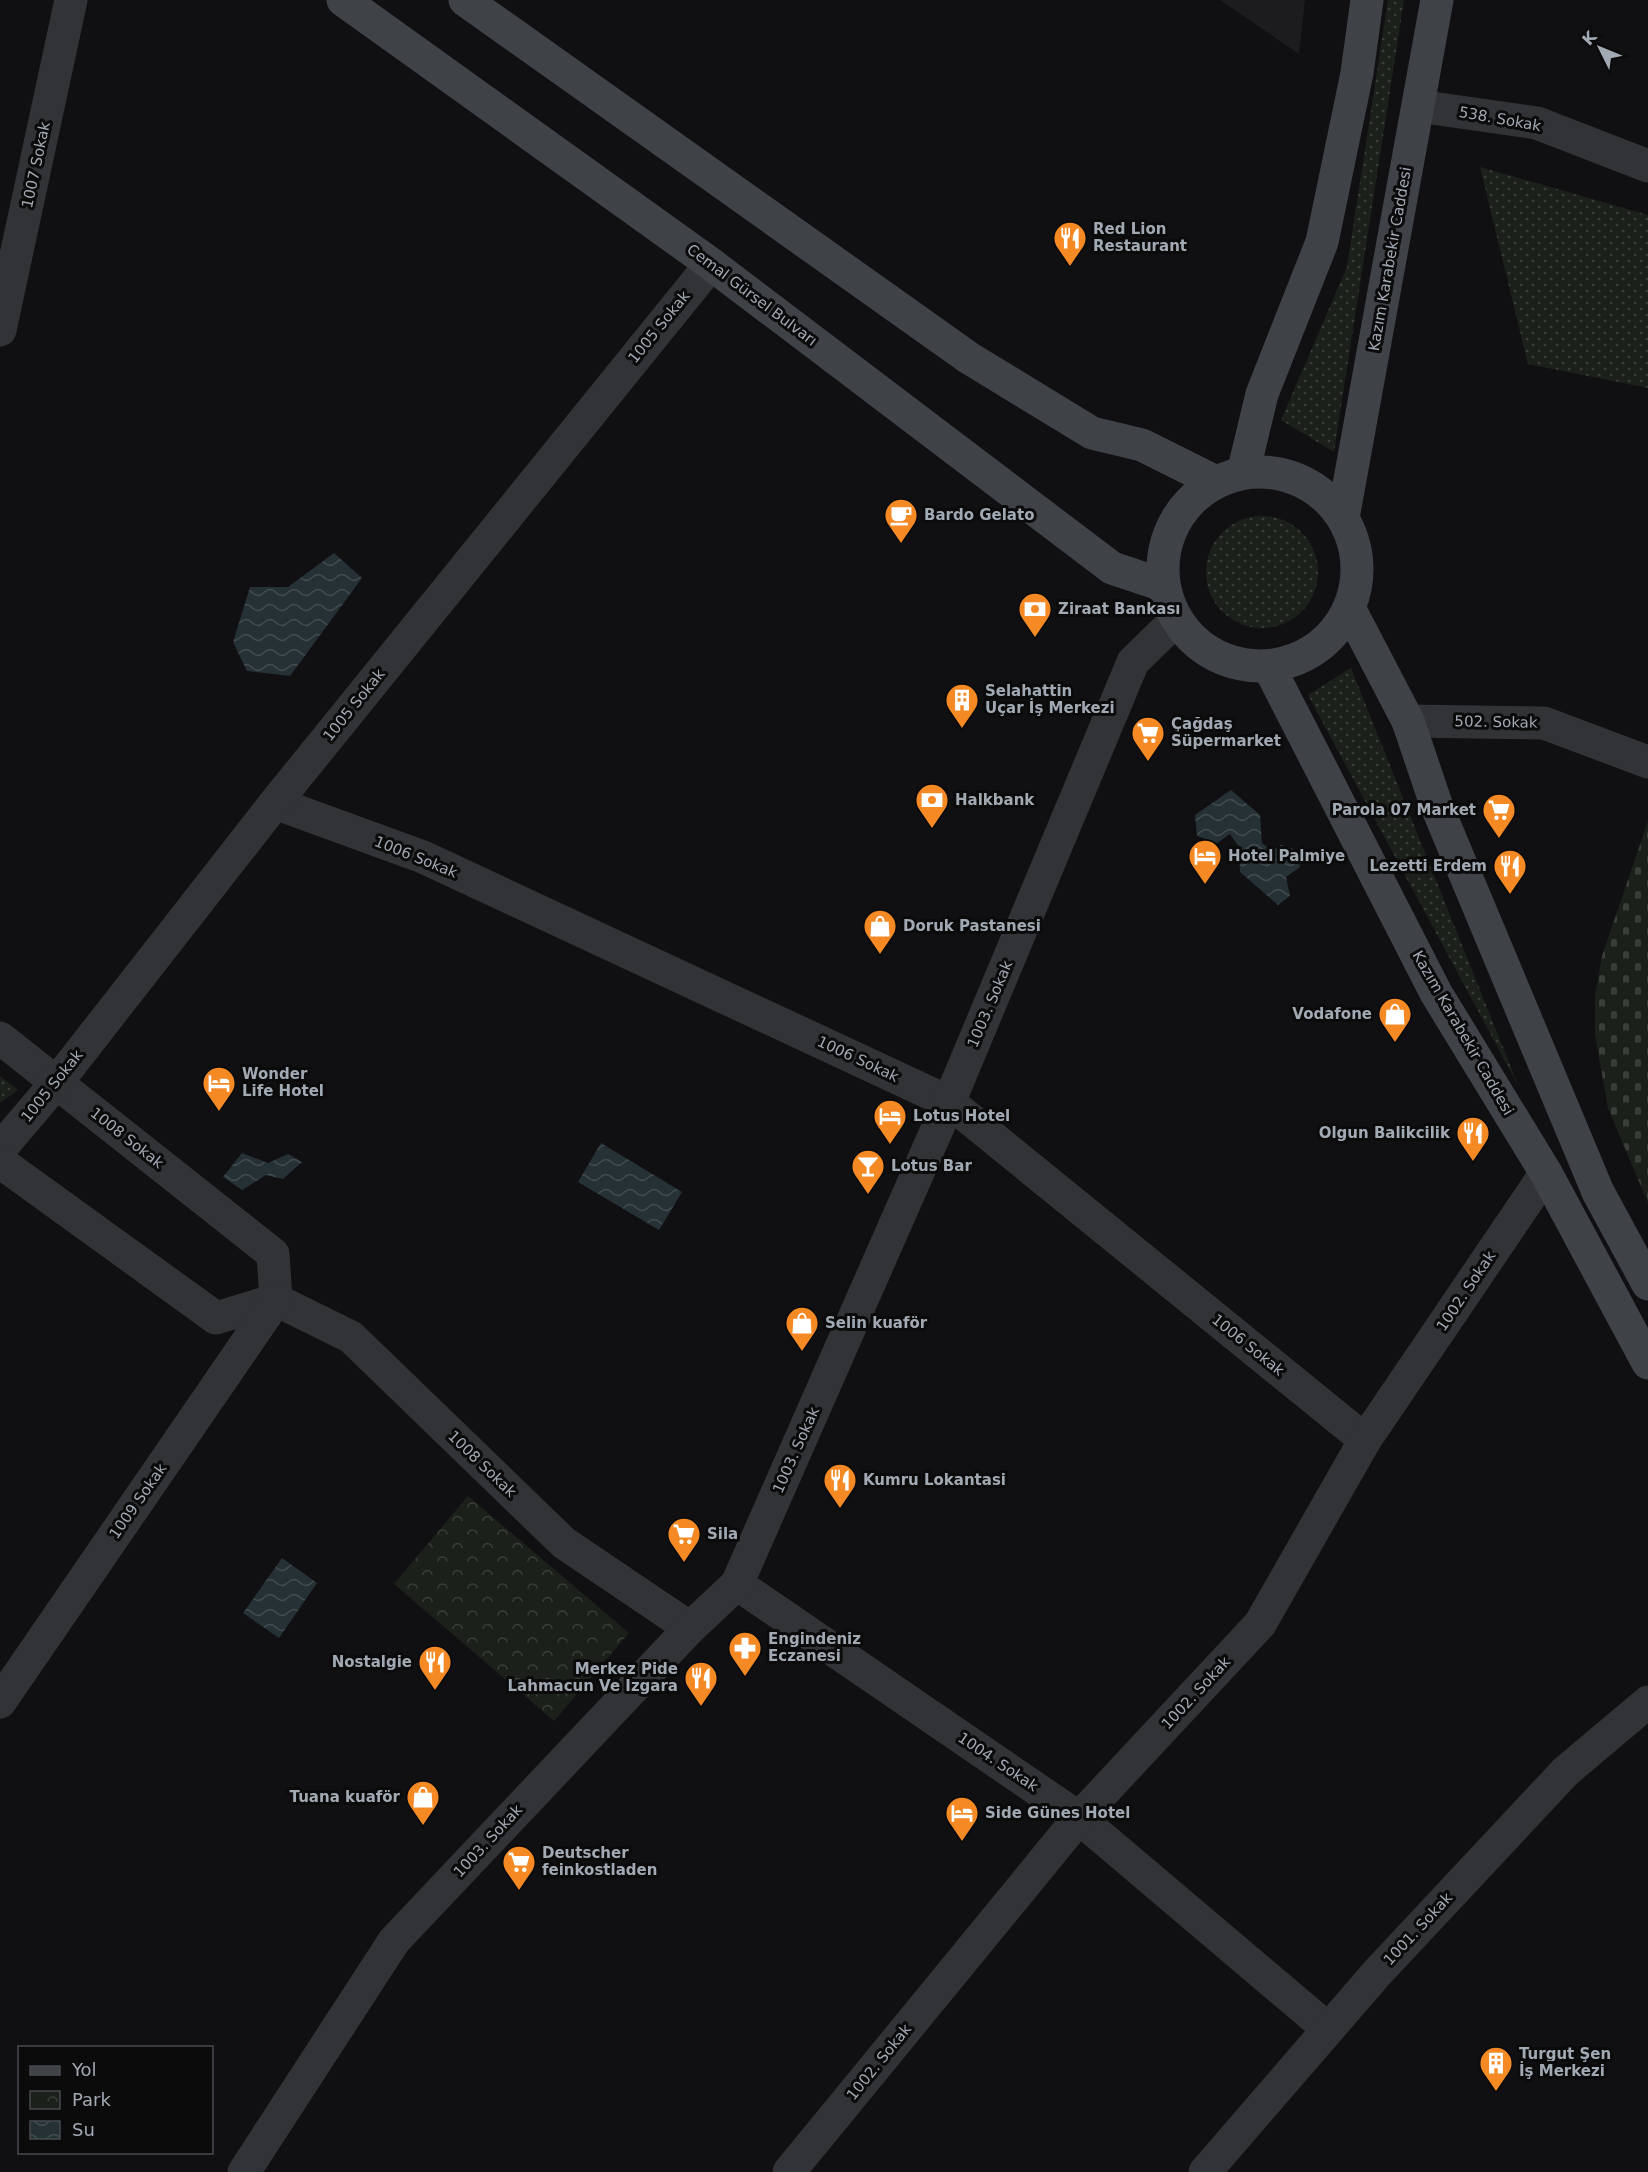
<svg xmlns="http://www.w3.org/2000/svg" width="1648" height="2172" font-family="'DejaVu Sans',sans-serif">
	<defs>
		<pattern id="grass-dots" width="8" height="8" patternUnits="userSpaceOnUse" patternTransform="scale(1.5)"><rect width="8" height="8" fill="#1b211a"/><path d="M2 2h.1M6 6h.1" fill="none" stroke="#393e39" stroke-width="1.8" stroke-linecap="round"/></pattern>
		<pattern id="cemetery-stones" width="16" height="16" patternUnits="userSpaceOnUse" patternTransform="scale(1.5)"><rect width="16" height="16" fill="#1b211a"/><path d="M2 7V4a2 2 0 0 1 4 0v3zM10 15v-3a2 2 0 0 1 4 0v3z" fill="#393e39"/></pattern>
		<pattern id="park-crowns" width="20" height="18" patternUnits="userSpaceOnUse" patternTransform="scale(1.5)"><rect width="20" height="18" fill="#1b211a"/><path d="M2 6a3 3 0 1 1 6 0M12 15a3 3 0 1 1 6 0" fill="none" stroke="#393e39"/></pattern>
		<pattern id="water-waves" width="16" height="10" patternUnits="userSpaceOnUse" patternTransform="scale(1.5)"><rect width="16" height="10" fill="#263135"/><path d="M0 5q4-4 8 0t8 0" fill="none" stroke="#424c50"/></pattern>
	</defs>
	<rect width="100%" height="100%" fill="#101012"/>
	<path fill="#1c1c1e" d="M1220 0H1305L1299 54Z"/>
	<g fill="url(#grass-dots)">
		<path d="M1388 0H1404L1334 452 1281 420 1347 267Z"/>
		<path d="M1480 167 1648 215V388L1528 364Z"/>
		<circle cx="1262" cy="572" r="56"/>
		<path d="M1351 668 1518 1085 1308 695Z"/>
		<path d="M0 1076 18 1090 0 1103Z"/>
	</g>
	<path fill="url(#cemetery-stones)" d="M1648 821V1203L1608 1108 1595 1035V996L1602 956Z"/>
	<path fill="url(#park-crowns)" d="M468 1496 629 1633 554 1721 394 1584Z"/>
	<g fill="url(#water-waves)">
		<path d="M334 553 362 578 290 676 247 671 233 642 250 587H288Z"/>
		<path d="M1231 790 1260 815 1262 843 1272 851 1281 845 1297 850 1300 867 1286 877 1290 896 1278 905 1240 872 1239 847 1230 834 1217 843 1197 836 1195 815Z"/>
		<path d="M601 1143 682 1192 659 1230 578 1182Z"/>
		<path d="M242 1153 268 1163 288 1154 302 1162 283 1179 266 1175 242 1190 223 1177Z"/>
		<path d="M282 1558 317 1583 279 1638 243 1613Z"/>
	</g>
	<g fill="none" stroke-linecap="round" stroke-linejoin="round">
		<g stroke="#313337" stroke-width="33">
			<path d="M1418 106 1537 123 1648 166"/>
			<path d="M0 330 71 0"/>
			<path d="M1408 721 1544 723 1648 762"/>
			<path d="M275 803 423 857 949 1102 1365 1440"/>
			<path d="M0 1038 273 1254 276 1300"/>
			<path d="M0 1149 57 1082 275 803 711 264"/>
			<path d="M0 1162 216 1318 276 1300 351 1337 564 1543 690 1628"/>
			<path d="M737 1584 1079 1818 1328 2029"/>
			<path d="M0 1702 276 1300"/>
			<path d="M244 2172 394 1941 690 1628 737 1584 949 1102 1133 662 1176 620"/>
			<path d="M789 2172 1079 1818 1260 1624 1365 1440 1546 1173"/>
			<path d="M1205 2172 1377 1973 1566 1771 1648 1702"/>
		</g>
		<g stroke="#3f4247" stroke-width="33">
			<path d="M343 0 711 264 1112 568 1163 585"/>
			<path d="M465 0 969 358 1092 433 1142 445 1216 482"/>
			<circle cx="1260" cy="569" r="97"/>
			<path d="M1243 473 1262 394 1322 242 1357 73 1367 0"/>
			<path d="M1343 518 1437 0"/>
			<path d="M1349 608 1408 721 1437 807 1598 1192 1648 1284"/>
			<path d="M1269 667 1436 993 1546 1173 1648 1363"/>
		</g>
	</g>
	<defs>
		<symbol id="restaurant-pin" viewBox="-11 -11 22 30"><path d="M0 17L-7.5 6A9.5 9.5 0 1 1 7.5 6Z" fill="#f58a25" stroke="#0b0b0c"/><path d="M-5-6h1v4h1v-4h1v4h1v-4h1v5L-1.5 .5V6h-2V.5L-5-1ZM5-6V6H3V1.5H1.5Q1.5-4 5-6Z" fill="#fff"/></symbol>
		<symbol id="cafe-pin" viewBox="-11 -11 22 30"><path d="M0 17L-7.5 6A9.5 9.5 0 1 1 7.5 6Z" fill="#f58a25" stroke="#0b0b0c"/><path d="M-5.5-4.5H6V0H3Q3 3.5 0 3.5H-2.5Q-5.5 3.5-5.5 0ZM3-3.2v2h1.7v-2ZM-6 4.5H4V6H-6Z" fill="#fff"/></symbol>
		<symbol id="bank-pin" viewBox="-11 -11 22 30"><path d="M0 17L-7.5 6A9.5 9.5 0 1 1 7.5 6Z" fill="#f58a25" stroke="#0b0b0c"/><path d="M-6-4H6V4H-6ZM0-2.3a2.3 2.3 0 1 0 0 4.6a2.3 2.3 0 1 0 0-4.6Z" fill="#fff"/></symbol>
		<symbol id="building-pin" viewBox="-11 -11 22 30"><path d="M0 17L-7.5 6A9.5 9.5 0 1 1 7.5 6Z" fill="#f58a25" stroke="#0b0b0c"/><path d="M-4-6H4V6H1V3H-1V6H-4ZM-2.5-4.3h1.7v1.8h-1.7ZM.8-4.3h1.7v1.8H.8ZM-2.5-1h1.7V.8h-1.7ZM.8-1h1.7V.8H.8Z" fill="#fff"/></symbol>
		<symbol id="supermarket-pin" viewBox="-11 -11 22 30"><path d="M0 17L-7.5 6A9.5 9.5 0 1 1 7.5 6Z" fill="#f58a25" stroke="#0b0b0c"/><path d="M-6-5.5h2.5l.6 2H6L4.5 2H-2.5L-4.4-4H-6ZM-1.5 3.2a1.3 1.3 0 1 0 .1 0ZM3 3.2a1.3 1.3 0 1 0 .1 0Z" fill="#fff"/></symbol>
		<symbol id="hotel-pin" viewBox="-11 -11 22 30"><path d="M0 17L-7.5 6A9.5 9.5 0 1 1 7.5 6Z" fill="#f58a25" stroke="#0b0b0c"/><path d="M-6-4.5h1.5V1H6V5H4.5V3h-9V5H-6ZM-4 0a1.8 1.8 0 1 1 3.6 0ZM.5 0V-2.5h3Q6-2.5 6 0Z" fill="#fff"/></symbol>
		<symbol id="shop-pin" viewBox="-11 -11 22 30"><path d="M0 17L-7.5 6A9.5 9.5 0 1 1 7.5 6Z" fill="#f58a25" stroke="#0b0b0c"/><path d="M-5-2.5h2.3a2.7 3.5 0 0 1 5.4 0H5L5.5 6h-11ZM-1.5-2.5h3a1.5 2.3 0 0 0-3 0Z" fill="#fff"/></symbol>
		<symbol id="bar-pin" viewBox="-11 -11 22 30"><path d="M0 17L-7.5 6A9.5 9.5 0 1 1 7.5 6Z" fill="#f58a25" stroke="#0b0b0c"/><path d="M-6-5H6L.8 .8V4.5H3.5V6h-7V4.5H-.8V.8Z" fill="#fff"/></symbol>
		<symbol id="pharmacy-pin" viewBox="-11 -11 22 30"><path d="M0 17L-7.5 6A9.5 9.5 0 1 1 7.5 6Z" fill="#f58a25" stroke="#0b0b0c"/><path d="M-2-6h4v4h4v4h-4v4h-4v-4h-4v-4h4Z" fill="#fff"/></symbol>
	</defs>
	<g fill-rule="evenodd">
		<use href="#restaurant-pin" x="1051" y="219" width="38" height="52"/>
		<use href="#cafe-pin" x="882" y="496" width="38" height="52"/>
		<use href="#bank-pin" x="1016" y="590" width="38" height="52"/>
		<use href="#building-pin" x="943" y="681" width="38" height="52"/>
		<use href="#supermarket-pin" x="1129" y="714" width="38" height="52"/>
		<use href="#bank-pin" x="913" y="781" width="38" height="52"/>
		<use href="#supermarket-pin" x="1480" y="791" width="38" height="52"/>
		<use href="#hotel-pin" x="1186" y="837" width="38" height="52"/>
		<use href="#restaurant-pin" x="1491" y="847" width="38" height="52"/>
		<use href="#shop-pin" x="861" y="907" width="38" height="52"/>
		<use href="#shop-pin" x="1376" y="995" width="38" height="52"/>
		<use href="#hotel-pin" x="200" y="1064" width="38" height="52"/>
		<use href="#hotel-pin" x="871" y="1097" width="38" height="52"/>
		<use href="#restaurant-pin" x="1454" y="1114" width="38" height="52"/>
		<use href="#bar-pin" x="849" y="1147" width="38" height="52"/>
		<use href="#shop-pin" x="783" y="1304" width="38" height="52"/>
		<use href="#restaurant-pin" x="821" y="1461" width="38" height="52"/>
		<use href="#supermarket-pin" x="665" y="1515" width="38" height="52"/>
		<use href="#pharmacy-pin" x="726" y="1629" width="38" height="52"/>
		<use href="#restaurant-pin" x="416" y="1643" width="38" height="52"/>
		<use href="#restaurant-pin" x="682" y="1659" width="38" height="52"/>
		<use href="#shop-pin" x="404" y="1778" width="38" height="52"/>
		<use href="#hotel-pin" x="943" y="1794" width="38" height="52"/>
		<use href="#supermarket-pin" x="500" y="1843" width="38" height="52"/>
		<use href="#building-pin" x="1477" y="2044" width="38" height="52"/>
	</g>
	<g text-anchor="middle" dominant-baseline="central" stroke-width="6" stroke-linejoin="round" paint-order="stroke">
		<g font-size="15" fill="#a1a9b3" stroke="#0b0b0c">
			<text transform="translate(1500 119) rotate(10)">538. Sokak</text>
			<text transform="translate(36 165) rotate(-78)">1007 Sokak</text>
			<text transform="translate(1390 259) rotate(-80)">Kazım Karabekir Caddesi</text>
			<text transform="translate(752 295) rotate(37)">Cemal Gürsel Bulvarı</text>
			<text transform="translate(659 327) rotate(-51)">1005 Sokak</text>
			<text transform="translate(354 705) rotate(-51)">1005 Sokak</text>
			<text transform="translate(1496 722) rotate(1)">502. Sokak</text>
			<text transform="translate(416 857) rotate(22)">1006 Sokak</text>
			<text transform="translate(990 1004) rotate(-67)">1003. Sokak</text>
			<text transform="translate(1463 1033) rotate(60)">Kazım Karabekir Caddesi</text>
			<text transform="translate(858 1059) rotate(25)">1006 Sokak</text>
			<text transform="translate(52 1086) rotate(-51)">1005 Sokak</text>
			<text transform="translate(127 1138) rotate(38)">1008 Sokak</text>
			<text transform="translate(1466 1291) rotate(-56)">1002. Sokak</text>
			<text transform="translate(1248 1345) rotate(39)">1006 Sokak</text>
			<text transform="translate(796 1450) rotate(-66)">1003. Sokak</text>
			<text transform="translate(482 1464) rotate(44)">1008 Sokak</text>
			<text transform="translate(138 1501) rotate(-55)">1009 Sokak</text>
			<text transform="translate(1196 1693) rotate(-47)">1002. Sokak</text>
			<text transform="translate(998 1762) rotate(34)">1004. Sokak</text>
			<text transform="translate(488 1841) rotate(-47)">1003. Sokak</text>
			<text transform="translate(1418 1929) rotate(-47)">1001. Sokak</text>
			<text transform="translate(879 2062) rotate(-51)">1002. Sokak</text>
		</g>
		<g font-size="15" font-weight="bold" fill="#a1a9b3" stroke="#0b0b0c" text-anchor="start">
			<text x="1093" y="229">Red Lion<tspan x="1093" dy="17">Restaurant</tspan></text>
			<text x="924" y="515">Bardo Gelato</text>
			<text x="1058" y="609">Ziraat Bankası</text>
			<text x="985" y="691">Selahattin<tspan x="985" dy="17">Uçar İş Merkezi</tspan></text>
			<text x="1171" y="724">Çağdaş<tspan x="1171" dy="17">Süpermarket</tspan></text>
			<text x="955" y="800">Halkbank</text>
			<text x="1476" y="810" text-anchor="end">Parola 07 Market</text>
			<text x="1228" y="856">Hotel Palmiye</text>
			<text x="1487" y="866" text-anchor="end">Lezetti Erdem</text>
			<text x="903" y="926">Doruk Pastanesi</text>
			<text x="1372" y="1014" text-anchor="end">Vodafone</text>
			<text x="242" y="1074">Wonder<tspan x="242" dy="17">Life Hotel</tspan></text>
			<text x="913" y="1116">Lotus Hotel</text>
			<text x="1450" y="1133" text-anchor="end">Olgun Balikcilik</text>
			<text x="891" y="1166">Lotus Bar</text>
			<text x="825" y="1323">Selin kuaför</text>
			<text x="863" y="1480">Kumru Lokantasi</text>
			<text x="707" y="1534">Sila</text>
			<text x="768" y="1639">Engindeniz<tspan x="768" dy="17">Eczanesi</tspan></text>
			<text x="412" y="1662" text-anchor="end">Nostalgie</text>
			<text x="678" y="1669" text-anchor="end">Merkez Pide<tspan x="678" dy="17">Lahmacun Ve Izgara</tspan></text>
			<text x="400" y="1797" text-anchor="end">Tuana kuaför</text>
			<text x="985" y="1813">Side Günes Hotel</text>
			<text x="542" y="1853">Deutscher<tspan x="542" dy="17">feinkostladen</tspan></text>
			<text x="1519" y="2054">Turgut Şen<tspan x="1519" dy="17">İş Merkezi</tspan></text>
		</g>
	</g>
	<rect x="18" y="2046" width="195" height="108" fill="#0b0b0c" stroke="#474a4f" stroke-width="1.5"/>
	<rect x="30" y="2066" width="30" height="9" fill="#3f4247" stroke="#474a4f" stroke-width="1.5"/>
	<text x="72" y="2076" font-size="18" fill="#a1a9b3">Yol</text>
	<rect x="30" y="2091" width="30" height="18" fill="url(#park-crowns)" stroke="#474a4f" stroke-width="1.5"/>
	<text x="72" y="2106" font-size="18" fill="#a1a9b3">Park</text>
	<rect x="30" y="2121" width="30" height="18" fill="url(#water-waves)" stroke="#474a4f" stroke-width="1.5"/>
	<text x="72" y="2136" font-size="18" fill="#a1a9b3">Su</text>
	<g transform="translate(1600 48) rotate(313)" stroke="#0b0b0c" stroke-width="4.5" paint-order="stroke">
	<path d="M0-4.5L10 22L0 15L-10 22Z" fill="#a1a9b3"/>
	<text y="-9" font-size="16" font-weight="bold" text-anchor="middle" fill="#a1a9b3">K</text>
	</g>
</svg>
